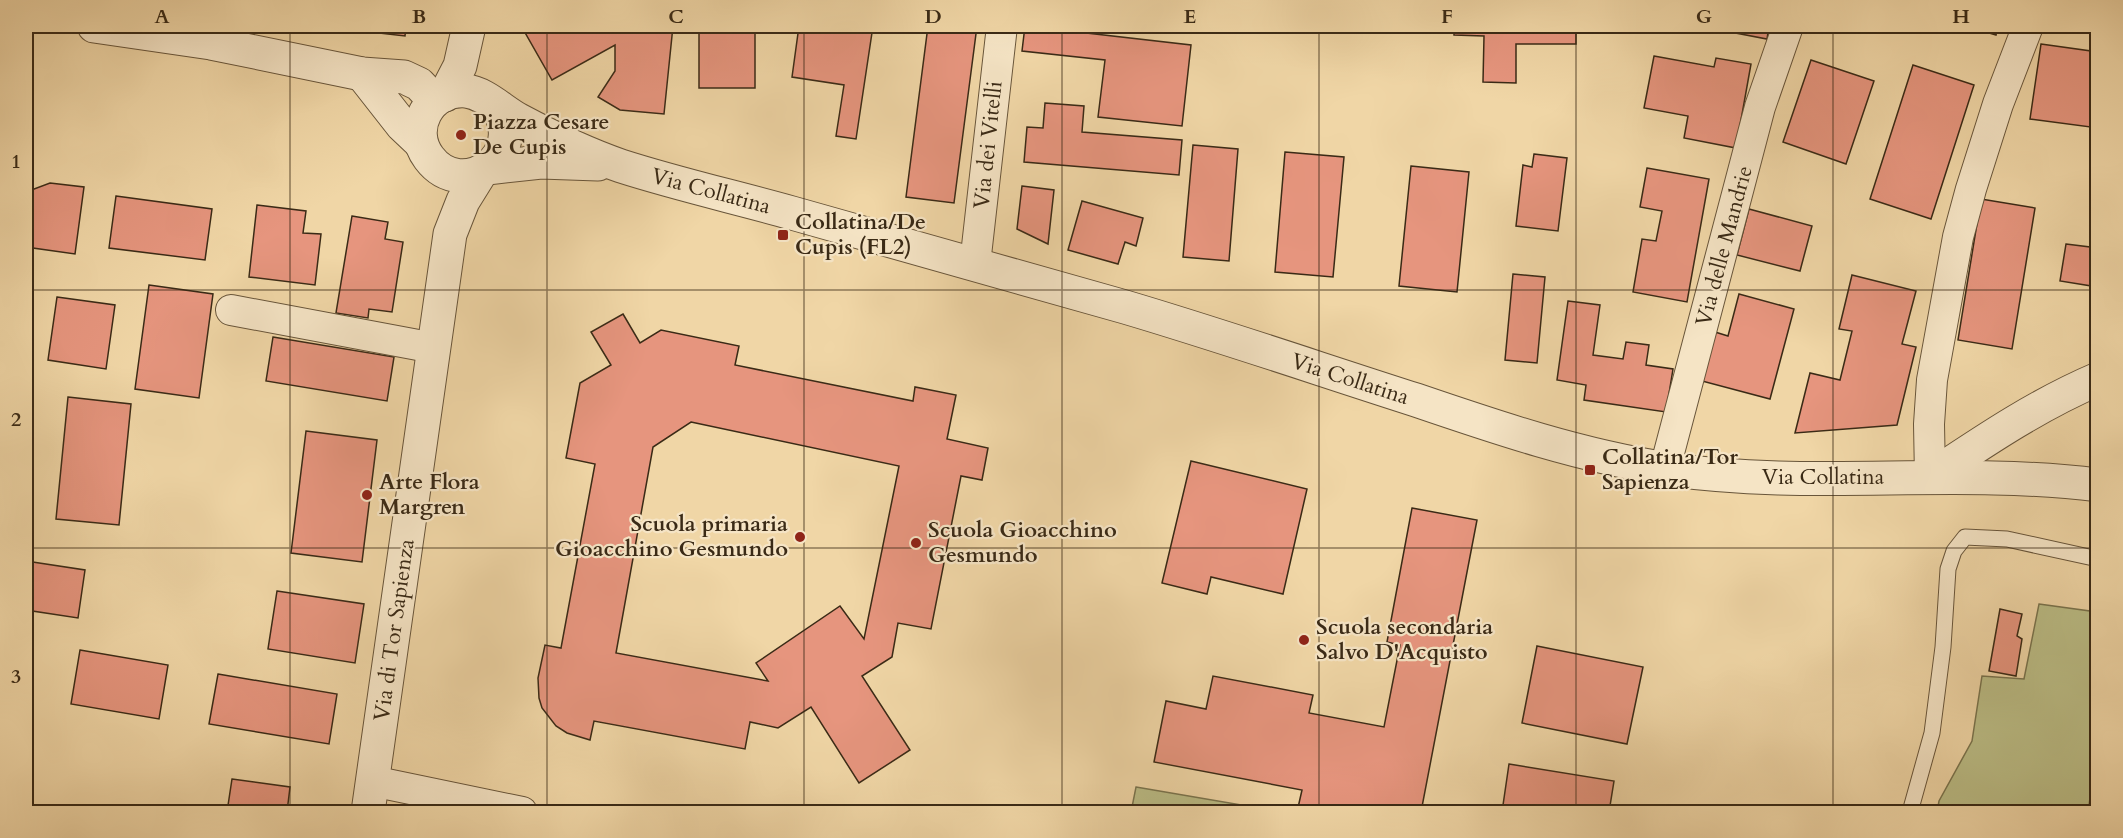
<svg xmlns="http://www.w3.org/2000/svg" width="2123" height="838" font-family="Cardo,serif">
	<rect width="100%" height="100%" fill="#f0d6a6"/>
	<filter id="stains"><feTurbulence type="fractalNoise" baseFrequency=".00333" numOctaves="4"/><feColorMatrix values="0 0 0 0 .2 0 0 0 0 .09 0 0 0 0 .02 0 0 0 .5 -.17"/></filter>
	<radialGradient id="worn" r=".72"><stop offset=".6" stop-color="#630" stop-opacity="0"/><stop offset="1" stop-color="#630" stop-opacity=".3"/></radialGradient>
	<g fill="#bbbd86" stroke="#7a744e" stroke-width="1.5">
		<path d="M2039 604 2097 612V749L2088 812H1937L1939 801 1972 741 1982 676 2024 679Z"/>
		<path d="M1136 787 1277 811V812H1131Z"/>
	</g>
	<g fill="#e6957e" stroke="#3a2a16" stroke-width="1.5" fill-rule="evenodd">
		<path d="M317 26H406L405 36Z"/>
		<path d="M529 26H673L664 114 620 110 598 97 615 71V45L552 80 523 29Z"/>
		<rect x="699" y="26" width="56" height="62"/>
		<path d="M799 26H873L856 139 836 136 844 85 792 77Z"/>
		<path d="M928 26H977L954 203 906 197Z"/>
		<path d="M1025 26 1191 45 1182 126 1098 117 1105 60 1022 51Z"/>
		<path d="M1454 26H1576V44H1516V83L1483 82 1484 36 1454 35Z"/>
		<path d="M1699 26H1769L1767 39Z"/>
		<path d="M1966 26H1998L1996 35Z"/>
		<path d="M2041 44 2098 52V128L2030 119Z"/>
		<path d="M1654 56 1714 67 1716 58 1751 64 1736 148 1684 138 1688 116 1644 108Z"/>
		<path d="M1811 60 1874 81 1846 164 1783 142Z"/>
		<path d="M1913 65 1974 85 1931 219 1870 199Z"/>
		<path d="M1045 103 1084 106 1082 132 1182 140 1179 175 1024 162 1027 127 1043 128Z"/>
		<path d="M1193 145 1238 149 1229 261 1183 257Z"/>
		<path d="M1285 152 1344 157 1333 277 1275 272Z"/>
		<path d="M1534 154 1567 158 1558 231 1516 226 1523 165 1532 167Z"/>
		<path d="M1411 166 1469 172 1457 292 1399 286Z"/>
		<path d="M1647 168 1709 179 1687 302 1633 292 1642 239 1656 241 1662 211 1640 207Z"/>
		<path d="M50 183 84 187 75 254 26 247V192Z"/>
		<path d="M1022 186 1054 190 1048 244 1017 229Z"/>
		<path d="M116 196 212 209 205 260 109 248Z"/>
		<path d="M1981 199 2035 208 2012 349 1958 340Z"/>
		<path d="M1082 201 1143 218 1136 246 1125 242 1118 264 1068 250Z"/>
		<path d="M257 205 306 211 303 233 321 234 315 285 249 277Z"/>
		<path d="M1749 209 1812 226 1800 271 1737 255Z"/>
		<path d="M352 216 388 222 385 239 403 242 392 312 369 309 368 318 336 313Z"/>
		<path d="M2066 244 2098 248V287L2060 281Z"/>
		<path d="M1513 274 1545 277 1537 363 1505 360Z"/>
		<path d="M1852 275 1916 291 1902 344 1916 347 1897 425 1795 433 1810 373 1840 380 1852 331 1839 329Z"/>
		<path d="M149 285 213 294 199 398 135 389Z"/>
		<path d="M1739 294 1794 309 1770 399 1702 381 1715 332 1728 336Z"/>
		<path d="M57 297 115 305 106 369 48 360Z"/>
		<path d="M1568 301 1600 305 1593 355 1623 359 1626 342 1649 345 1646 365 1673 369 1666 412 1584 400 1586 385 1557 380Z"/>
		<path d="M623 314 640 343 661 330 739 346 735 365 913 401 915 387 956 395 947 439 988 448 982 480 961 476 931 629 898 623 892 657 862 676 910 750 859 783 811 707 778 728 750 722 745 749 594 721 590 740 567 733 556 726 542 708 539 698 538 678 545 645 561 648 595 464 566 458 580 383 611 365 591 332ZM691 422 899 466 864 639 840 606 756 663 768 681 616 653 653 447Z"/>
		<path d="M273 337 394 357 387 401 266 381Z"/>
		<path d="M68 397 131 404 119 525 56 519Z"/>
		<path d="M306 431 377 440 362 562 291 553Z"/>
		<path d="M1191 461 1307 489 1283 594 1211 577 1207 594 1162 583Z"/>
		<path d="M1412 508 1477 520 1421 812H1297L1302 790 1154 762 1166 701 1206 709 1213 676 1313 695 1309 713 1384 727 1400 645 1387 642Z"/>
		<path d="M26 561 85 570 78 618 26 610Z"/>
		<path d="M277 591 364 604 355 663 268 649Z"/>
		<path d="M2000 609 2022 614 2017 636 2022 639 2016 676 1989 671Z"/>
		<path d="M1537 646 1643 667 1627 744 1522 723Z"/>
		<path d="M80 650 168 665 159 719 71 704Z"/>
		<path d="M218 674 337 694 329 744 209 724Z"/>
		<path d="M1509 764 1614 781 1609 812H1502Z"/>
		<path d="M232 779 290 787 287 812H227Z"/>
		<path d="M406 803 468 812H405Z"/>
	</g>
	<g fill="none" stroke-linecap="round" stroke-linejoin="round">
		<defs>
			<path id="service" d="M1910 812 1932 733 1943 647 1948 569 1954 551 1965 537 2007 539 2098 559"/>
			<g id="minor">
				<path d="M975 264 1002 26"/>
				<path d="M231 310 434 348"/>
				<path d="M1665 468 1760 107 1788 26"/>
				<path d="M1930 477 1929 424 1932 380 1958 237 1971 189 1998 104 2028 26"/>
				<path d="M372 781 522 812"/>
			</g>
			<g id="tertiary">
				<path d="M94 26 211 43 362 74 404 77 419 84 434 100"/>
				<path d="M362 74 402 125 421 143"/>
				<path d="M445 95 460 66 469 26"/>
				<path d="M496 106C530 154 463 203 429 158 407 129 429 88 466 91 485 93 502 111 519 120 549 136 589 155 621 166 677 184 735 197 792 213 903 244 1014 275 1125 307 1223 336 1319 369 1416 400 1498 428 1581 456 1667 469 1810 490 1954 467 2098 485"/>
				<path d="M487 168 541 162 598 164"/>
				<path d="M1930 477C1984 441 2037 405 2098 379"/>
				<path d="M368 812 450 234 463 201 481 172"/>
			</g>
		</defs>
		<use href="#service" stroke="#68553a" stroke-width="17"/>
		<use href="#minor" stroke="#68553a" stroke-width="32"/>
		<use href="#tertiary" stroke="#68553a" stroke-width="35"/>
		<use href="#service" stroke="#f5e4c5" stroke-width="15"/>
		<use href="#minor" stroke="#f5e4c5" stroke-width="30"/>
		<use href="#tertiary" stroke="#f5e4c5" stroke-width="33"/>
	</g>
	<path fill="none" stroke="#3a2a16" stroke-width="1.5" stroke-opacity="0.55" d="M290 26V812M547 26V812M804 26V812M1062 26V812M1319 26V812M1576 26V812M1833 26V812M26 290H2098M26 548H2098"/>
	<g fill="#8f2418" stroke="#f5e4c5" stroke-width="2">
		<circle cx="461" cy="135" r="6"/>
		<rect x="777" y="229" width="12" height="12" rx="3"/>
		<rect x="1584" y="464" width="12" height="12" rx="3"/>
		<circle cx="367" cy="495" r="6"/>
		<circle cx="800" cy="537" r="6"/>
		<circle cx="916" cy="543" r="6"/>
		<circle cx="1304" cy="640" r="6"/>
	</g>
	<g text-anchor="middle" dominant-baseline="central" stroke-width="4.5" stroke-linejoin="round" paint-order="stroke">
		<g font-size="22" font-weight="bold" fill="#3a2a16" stroke="#f5e4c5" text-anchor="start">
			<text x="473" y="122">Piazza Cesare<tspan x="473" dy="25">De Cupis</tspan></text>
			<text x="795" y="222">Collatina/De<tspan x="795" dy="25">Cupis (FL2)</tspan></text>
			<text x="1602" y="457">Collatina/Tor<tspan x="1602" dy="25">Sapienza</tspan></text>
			<text x="379" y="482">Arte Flora<tspan x="379" dy="25">Margren</tspan></text>
			<text x="788" y="524" text-anchor="end">Scuola primaria<tspan x="788" dy="25">Gioacchino Gesmundo</tspan></text>
			<text x="928" y="530">Scuola Gioacchino<tspan x="928" dy="25">Gesmundo</tspan></text>
			<text x="1316" y="627">Scuola secondaria<tspan x="1316" dy="25">Salvo D'Acquisto</tspan></text>
		</g>
		<g font-size="22" fill="#3a2a16" stroke="#f5e4c5">
			<text transform="translate(988 145) rotate(-84)">Via dei Vitelli</text>
			<text transform="translate(711 191) rotate(15)">Via Collatina</text>
			<text transform="translate(1724 246) rotate(-75)">Via delle Mandrie</text>
			<text transform="translate(1350 379) rotate(18)">Via Collatina</text>
			<text x="1823" y="477">Via Collatina</text>
			<text transform="translate(394 630) rotate(-82)">Via di Tor Sapienza</text>
		</g>
	</g>
	<rect width="2123" height="838" fill="none" stroke="#f0d6a6" stroke-width="66"/>
	<rect x="33" y="33" width="2057" height="772" fill="none" stroke="#3a2a16" stroke-width="2"/>
	<g font-size="20" text-anchor="middle" font-weight="bold" fill="#3a2a16">
		<text x="162" y="23">A</text>
		<text x="419" y="23">B</text>
		<text x="676" y="23">C</text>
		<text x="933" y="23">D</text>
		<text x="1190" y="23">E</text>
		<text x="1447" y="23">F</text>
		<text x="1704" y="23">G</text>
		<text x="1961" y="23">H</text>
		<text x="16" y="168">1</text>
		<text x="16" y="426">2</text>
		<text x="16" y="683">3</text>
	</g>
	<rect width="100%" height="100%" filter="url(#stains)"/>
	<rect width="100%" height="100%" fill="url(#worn)"/>
</svg>
